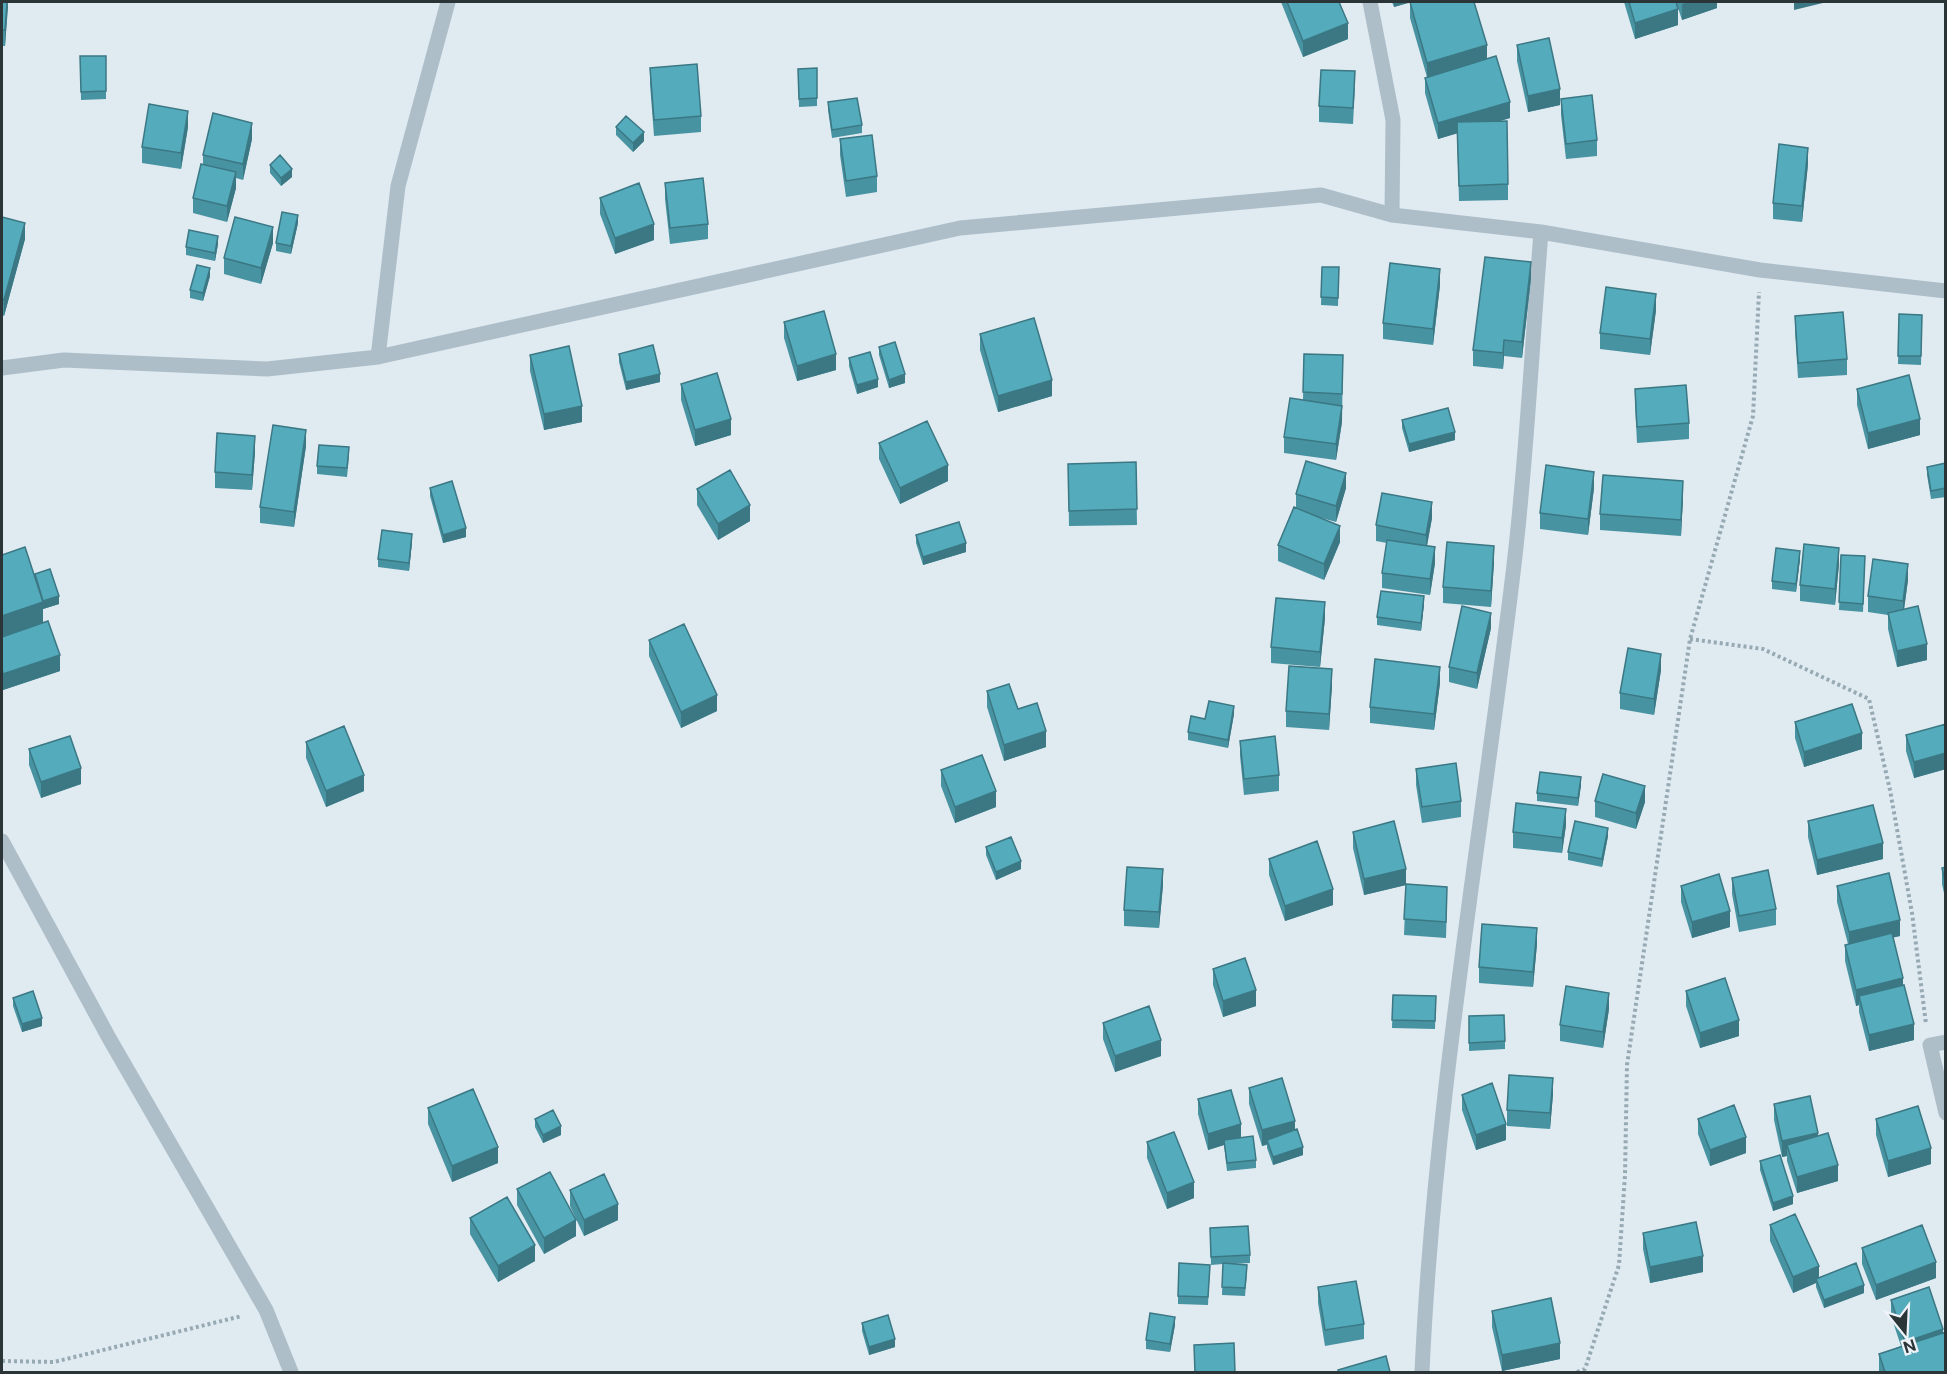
<svg xmlns="http://www.w3.org/2000/svg" width="1947" height="1374" viewBox="0 0 1947 1374" font-family="'Public Sans',sans-serif">
  <rect width="100%" height="100%" fill="#e0eaf1"/>
  <g fill="none" stroke-linecap="round" stroke-linejoin="round">
    <path stroke="#97aab4" stroke-width="4" stroke-dasharray="3 3" stroke-linecap="butt" d="M1690 639 1763 649 1869 699 1890 790 1912 913 1926 1024
      M2 1361 54 1362 242 1316
      M1577 1372 1585 1369 1619 1265 1625 1175 1627 1065 1690 639 1753 416 1759 292"/>
    <path stroke="#adbec9" stroke-width="15" d="M1370 2 1393 120 1392 215
      M378 357 398 186 448 2
      M2 368 64 360 267 369 378 357 960 228 1321 195 1392 215 1541 232 1760 270 1946 291
      M2 841 109 1038 266 1310 291 1372
      M1946 1042 1930 1045 1946 1113
      M1422 1372C1434 1102 1482 834 1514 565 1527 455 1532 343 1541 232"/>
  </g>
  <path fill="#4893a2" d="M2 2H8L5 46H2Z
    M1281 2H1339L1348 39 1303 57Z
    M1392 2H1474L1487 59 1510 118 1500 121 1508 184V200L1459 201 1457 133 1438 139 1425 93V78L1427 77 1410 18V2L1394 7Z
    M1624 2H1676L1678 25 1635 39Z
    M1676 2H1717V8L1682 20Z
    M1517 45 1560 105 1528 112 1517 61Z
    M80 56H106V99L81 100Z
    M650 68 701 116V132L654 136 650 84Z
    M817 68V106L799 107 798 69Z
    M1355 87 1353 124 1319 122V106Z
    M1561 99 1597 140V156L1566 159 1561 115Z
    M828 102 862 125V133L832 138 828 110Z
    M188 127 181 169 142 163V147Z
    M616 127 644 141 633 152 616 135Z
    M252 139 243 180 236 178V188L227 222 193 213V198L203 164V155Z
    M840 139 877 176V192L846 197 840 155Z
    M1808 164 1802 222 1773 219V203Z
    M270 165 292 177 281 186 270 173Z
    M665 183 708 224V239L670 244 665 199Z
    M600 198 654 240 615 254 600 214Z
    M2 217 25 239 4 316 2 315Z
    M298 223 291 254 276 251V243Z
    M273 243 261 284 224 274V258Z
    M218 244 215 261 186 255V247Z
    M1322 267H1339L1338 306 1321 305Z
    M210 276 203 301 190 298V290Z
    M1531 278 1522 358 1504 356 1503 369 1473 366V350Z
    M1440 285 1433 345 1383 339V323Z
    M1656 310 1650 355 1600 349V333Z
    M1899 314 1922 315 1921 365 1898 364Z
    M1795 316 1847 359V375L1798 378 1795 331Z
    M784 322 836 370 797 381 784 338Z
    M980 334 1052 396 998 412 980 350Z
    M879 347 905 383 889 388 879 355Z
    M619 354 660 382 626 390 619 362Z
    M1304 354 1343 355 1342 422 1336 460 1284 453V437L1303 400Z
    M530 355 582 422 544 430 530 371Z
    M849 358 878 387 857 394 849 366Z
    M681 384 731 435 695 446 681 400Z
    M1635 389 1689 423V439L1637 443 1635 404Z
    M1857 389 1920 435 1868 449 1857 405Z
    M1402 420 1455 440 1409 452 1402 428Z
    M879 443 948 481 900 504 879 459Z
    M306 446 294 527 260 523V507Z
    M255 452 252 490 215 488V472Z
    M349 456 347 477 317 474V466Z
    M1136 462 1137 525 1069 526 1068 464Z
    M1946 463V497L1931 499 1927 475V467Z
    M430 488 466 537 443 543 430 496Z
    M1346 488 1336 522 1318 517 1340 542 1324 580 1278 561V545L1296 507V494Z
    M1594 488 1588 535 1540 529V513Z
    M697 489 750 521 718 540 697 505Z
    M1683 497 1681 536 1600 530V514Z
    M1432 518 1427 546 1435 563 1430 595 1382 588V573L1387 543 1376 541V525Z
    M916 535 966 552 923 565 916 543Z
    M412 542 409 571 378 567V559Z
    M2 555 35 576 59 604 43 609V623L60 671 3 690 2 684Z
    M1841 555 1865 556 1863 612 1839 610Z
    M1800 559 1796 592 1772 589V581Z
    M1494 562 1491 607 1443 603V587Z
    M1839 564 1835 605 1800 601V585Z
    M1908 580 1904 609 1927 660 1897 667 1888 629V615L1868 612V596Z
    M1424 604 1421 631 1377 625V617Z
    M1325 618 1320 667 1271 663V647Z
    M1491 628 1477 689 1449 682V667Z
    M649 640 717 711 681 728 649 656Z
    M1661 670 1654 715 1620 709V693Z
    M1440 683 1434 730 1370 723V707Z
    M1332 685 1329 730 1286 727V711Z
    M987 691 1018 709 1046 747 1004 761 987 707Z
    M1234 714 1228 748 1188 740V732Z
    M1795 722 1862 749 1804 767 1795 738Z
    M1946 724V769L1914 778 1906 751V735Z
    M1240 741 1279 775V791L1244 795 1240 756Z
    M306 742 364 791 326 807 306 758Z
    M29 749 81 784 41 798 29 765Z
    M1416 769 1461 801V817L1422 823 1416 785Z
    M941 770 996 807 955 823 941 786Z
    M1581 785 1578 806 1537 801V793Z
    M1595 801 1645 802 1636 829 1595 817Z
    M1808 821 1883 859 1817 875 1808 837Z
    M1566 825 1562 853 1513 848V832Z
    M1353 832 1406 884 1447 903 1446 938 1404 935 1406 885 1364 895 1353 848Z
    M1608 836 1602 867 1568 860V852Z
    M986 847 1021 869 996 880 986 855Z
    M1269 859 1333 905 1285 921 1269 875Z
    M1946 867V902L1942 884V868Z
    M1732 878 1776 909V925L1739 932 1732 894Z
    M1163 885 1159 928 1124 926V910Z
    M1681 886 1730 927 1692 938 1681 902Z
    M1837 886 1900 936 1893 937 1914 1040 1869 1051 1859 1012V1005L1856 1006 1845 961V945L1848 944 1837 902Z
    M1537 944 1533 987 1479 983V967Z
    M1213 969 1256 1006 1223 1017 1213 985Z
    M1686 991 1739 1036 1700 1048 1686 1006Z
    M1393 995 1436 996 1435 1029 1392 1028Z
    M13 998 42 1026 22 1032 13 1006Z
    M1609 1009 1603 1048 1560 1041V1025Z
    M1469 1016 1505 1041V1049L1469 1051Z
    M1103 1023 1161 1056 1115 1072 1103 1039Z
    M1249 1088 1295 1130 1303 1155 1273 1165 1267 1148V1145L1262 1146 1249 1104Z
    M1553 1094 1550 1129 1507 1126V1110Z
    M1462 1095 1506 1140 1476 1150 1462 1110Z
    M1198 1099 1241 1138 1256 1160V1168L1227 1171 1224 1145 1208 1150 1198 1114Z
    M1774 1104 1818 1136 1838 1181 1797 1193 1787 1161V1156L1782 1157 1774 1120Z
    M428 1108 498 1163 452 1182 428 1124Z
    M535 1119 561 1135 543 1143 535 1127Z
    M1698 1119 1746 1153 1710 1166 1698 1134Z
    M1876 1119 1931 1164 1888 1177 1876 1135Z
    M1147 1142 1194 1198 1167 1209 1147 1158Z
    M1760 1161 1793 1204 1773 1211 1760 1170Z
    M517 1189 576 1236 544 1254 517 1205Z
    M570 1190 618 1220 584 1236 570 1206Z
    M470 1218 535 1261 498 1282 470 1234Z
    M1770 1225 1819 1277 1864 1293 1824 1308 1816 1287V1283L1793 1293 1770 1241Z
    M1210 1228 1250 1255V1263L1233 1264 1247 1273 1245 1296 1222 1295 1223 1264 1211 1265Z
    M1643 1233 1703 1272 1650 1283 1643 1249Z
    M1862 1248 1936 1278 1876 1300 1862 1264Z
    M1210 1265 1208 1305 1178 1304V1296Z
    M1318 1287 1364 1324V1339L1325 1346 1318 1303Z
    M1891 1300 1943 1333 1946 1372H1879V1354L1901 1346 1891 1316Z
    M1492 1311 1560 1359 1502 1371 1492 1327Z
    M862 1323 895 1347 869 1355 862 1331Z
    M1175 1325 1170 1352 1146 1349V1340Z"/>
  <path fill="#3b7884" d="M7 2 8 7 5 46V30Z
    M1394 2H1412L1394 7Z
    M1689 2H1717V8L1682 20V4Z
    M1794 2H1827L1794 10Z
    M1678 9V25L1635 39V23Z
    M1348 23V39L1303 57V41Z
    M1487 45V61L1427 79V63Z
    M1560 89V105L1528 112V96Z
    M1510 102V118L1438 139V123Z
    M188 111V127L181 169V153Z
    M252 123V139L243 180V164Z
    M644 132V141L633 152V143Z
    M1808 148V164L1802 222V206Z
    M292 169V177L281 186V178Z
    M236 172V188L227 222V206Z
    M298 215V223L291 254V246Z
    M25 223V239L4 316V300Z
    M654 224V240L615 254V238Z
    M273 227V243L261 284V268Z
    M218 236V244L215 261V253Z
    M1531 262V278L1522 358V342Z
    M210 268V276L203 301V293Z
    M1440 269V285L1433 345V329Z
    M1656 294V310L1650 355V339Z
    M1504 340V356L1503 369V353Z
    M836 354V370L797 381V366Z
    M660 374V382L626 390V382Z
    M905 374V383L889 388V380Z
    M878 379V387L857 394V385Z
    M1052 380V396L998 412V396Z
    M582 406V422L544 430V414Z
    M1342 406V422L1336 460V444Z
    M731 419V435L695 446V430Z
    M1920 419V435L1868 449V433Z
    M306 430V446L294 527V512Z
    M1455 432V440L1409 452V444Z
    M255 436V452L252 490V475Z
    M948 465V481L900 504V488Z
    M1594 472V488L1588 535V519Z
    M1346 473V488L1336 522V506Z
    M1683 481V497L1681 536V520Z
    M1432 502V518L1426 550V535Z
    M750 505V521L718 540V524Z
    M1340 526V542L1324 580V564Z
    M466 528V537L443 543V535Z
    M412 534V542L409 571V563Z
    M966 543V552L923 565V557Z
    M1494 546V562L1491 607V591Z
    M1435 547V563L1430 595V579Z
    M1839 548V564L1835 605V589Z
    M1800 551V559L1796 592V584Z
    M1908 564V580L1903 617V601Z
    M59 596V604L43 609V625L2 640V616Z
    M1424 596V604L1421 631V623Z
    M1325 602V618L1320 667V652Z
    M1491 613V628L1477 689V673Z
    M1927 644V660L1897 667V651Z
    M1661 654V670L1654 715V699Z
    M60 655V671L3 690V674Z
    M1440 667V683L1434 730V714Z
    M1332 669V685L1329 730V714Z
    M717 695V711L681 728V712Z
    M1234 706V714L1228 748V740Z
    M1046 731V747L1004 761V745Z
    M1862 733V749L1804 767V752Z
    M1946 753V769L1914 778V762Z
    M81 768V784L41 798V782Z
    M364 775V791L326 807V791Z
    M1581 777V785L1578 806V798Z
    M1645 786V802L1636 829V813Z
    M996 791V807L955 823V807Z
    M1566 809V825L1562 853V838Z
    M1608 828V836L1602 867V859Z
    M1883 843V859L1817 875V860Z
    M1021 861V869L996 880V872Z
    M1163 869V885L1159 928V912Z
    M1406 869V885L1364 895V879Z
    M1333 889V905L1285 921V906Z
    M1730 911V927L1692 938V922Z
    M1900 920V936L1849 948V932Z
    M1537 928V944L1533 987V972Z
    M1903 978V994L1859 996V1005L1856 1006V990Z
    M1256 990V1006L1223 1017V1001Z
    M1609 993V1009L1603 1048V1032Z
    M42 1018V1026L22 1032V1024Z
    M1739 1020V1036L1700 1048V1033Z
    M1914 1024V1040L1869 1051V1035Z
    M1161 1040V1056L1115 1072V1056Z
    M1553 1078V1094L1550 1129V1113Z
    M1295 1121V1136L1267 1140V1144L1262 1146V1130Z
    M1241 1124V1140H1224V1145L1208 1150V1134Z
    M1506 1124V1140L1476 1150V1135Z
    M561 1126V1135L543 1143V1135Z
    M1818 1133V1149L1787 1145V1156L1782 1157V1141Z
    M1746 1137V1153L1710 1166V1150Z
    M498 1147V1163L452 1182V1166Z
    M1303 1147V1155L1273 1165V1157Z
    M1931 1148V1164L1888 1177V1161Z
    M1838 1165V1181L1797 1193V1177Z
    M1194 1182V1198L1167 1209V1193Z
    M1793 1196V1204L1773 1211V1203Z
    M618 1204V1220L584 1236V1220Z
    M576 1220V1236L544 1254V1238Z
    M535 1245V1261L498 1282V1266Z
    M1703 1256V1272L1650 1283V1267Z
    M1936 1262V1278L1876 1300V1285Z
    M1819 1266V1282L1816 1279V1283L1793 1293V1277Z
    M1864 1285V1293L1824 1308V1300Z
    M1175 1317V1325L1170 1352V1344Z
    M1943 1329V1345L1905 1358V1342Z
    M895 1339V1347L869 1355V1347Z
    M1560 1343V1359L1502 1371V1355Z"/>
  <path fill="#54abbc" stroke="#3b7884" stroke-width="1.5" d="M2 2H7L5 30H2Z
    M1287 2H1339L1348 23 1303 41Z
    M1410 2H1474L1487 45 1427 63Z
    M1629 2H1676L1678 9 1635 23Z
    M1549 38 1560 89 1528 96 1517 45Z
    M80 56H106V91L81 92Z
    M1496 56 1510 102 1438 123 1425 78Z
    M697 64 701 116 654 120 650 68Z
    M817 68V98L799 99 798 69Z
    M1321 70 1355 71 1353 108 1319 106Z
    M1592 95 1597 140 1566 144 1561 99Z
    M857 98 862 125 832 130 828 102Z
    M149 104 188 111 181 153 142 147Z
    M213 113 252 123 243 164 203 155Z
    M626 116 644 132 633 143 616 127Z
    M1507 121 1508 184 1459 186 1457 122Z
    M872 135 877 176 846 181 840 139Z
    M1779 144 1808 148 1802 206 1773 203Z
    M280 155 292 169 281 178 270 165Z
    M201 164 236 172 227 206 193 198Z
    M703 178 708 224 670 228 665 183Z
    M639 183 654 224 615 238 600 198Z
    M282 212 298 215 291 246 276 243Z
    M2 217 25 223 4 300 2 299Z
    M235 217 273 227 261 268 224 258Z
    M189 230 218 236 215 253 186 247Z
    M1485 257 1531 262 1522 342 1504 340 1503 353 1473 350Z
    M1390 263 1440 269 1433 329 1383 323Z
    M197 265 210 268 203 293 190 290Z
    M1322 267H1339L1338 298 1321 297Z
    M1606 287 1656 294 1650 339 1600 333Z
    M824 311 836 354 797 366 784 322Z
    M1843 312 1847 359 1798 363 1795 316Z
    M1899 314 1922 315 1921 356H1898Z
    M1034 318 1052 380 998 396 980 334Z
    M895 342 905 374 889 380 879 347Z
    M653 345 660 374 626 382 619 354Z
    M569 346 582 406 544 414 530 355Z
    M870 352 878 379 857 385 849 358Z
    M1304 354 1343 355 1342 394 1303 392Z
    M717 373 731 419 695 430 681 384Z
    M1909 375 1920 419 1868 433 1857 389Z
    M1686 385 1689 423 1637 427 1635 389Z
    M1290 398 1342 406 1336 444 1284 437Z
    M1448 408 1455 432 1409 444 1402 420Z
    M927 421 948 465 900 488 879 443Z
    M273 425 306 430 294 512 260 507Z
    M217 433 255 436 252 475 215 472Z
    M319 445 349 447 347 468 317 466Z
    M1306 461 1346 473 1336 506 1296 494Z
    M1136 462 1137 509 1069 511 1068 464Z
    M1946 463V488L1931 491 1927 467Z
    M1546 465 1594 472 1588 519 1540 513Z
    M730 470 750 505 718 524 697 489Z
    M1603 475 1683 481 1681 520 1600 514Z
    M452 481 466 528 443 535 430 488Z
    M1382 493 1432 502 1426 535 1376 525Z
    M1294 507 1340 526 1324 564 1278 545Z
    M959 522 966 543 923 557 916 535Z
    M382 530 412 534 409 563 378 559Z
    M1387 540 1435 547 1430 579 1382 573Z
    M1447 542 1494 546 1491 591 1443 587Z
    M1804 544 1839 548 1835 589 1800 585Z
    M25 547 43 602 2 616V555Z
    M1776 548 1800 551 1796 584 1772 581Z
    M1841 555 1865 556 1863 604 1839 602Z
    M1873 559 1908 564 1903 601 1868 596Z
    M50 569 59 596 43 601 35 574Z
    M1381 591 1424 596 1421 623 1377 617Z
    M1276 598 1325 602 1320 652 1271 647Z
    M1462 606 1491 613 1477 673 1449 667Z
    M1918 606 1927 644 1897 651 1888 613Z
    M48 621 60 655 3 674 2 668V637Z
    M684 624 717 695 681 712 649 640Z
    M1628 648 1661 654 1654 699 1620 693Z
    M1375 659 1440 667 1434 714 1370 707Z
    M1289 666 1332 669 1329 714 1286 711Z
    M1009 684 1018 709 1037 703 1046 731 1004 745 987 691Z
    M1209 701 1234 706 1228 740 1188 732 1191 716 1205 719Z
    M1852 704 1862 733 1804 752 1795 722Z
    M1946 724V753L1914 762 1906 735Z
    M344 726 364 775 326 791 306 742Z
    M70 736 81 768 41 782 29 749Z
    M1275 736 1279 775 1244 779 1240 741Z
    M982 755 996 791 955 807 941 770Z
    M1456 763 1461 801 1422 807 1416 769Z
    M1540 772 1581 777 1578 798 1537 793Z
    M1603 774 1645 786 1636 813 1595 801Z
    M1516 803 1566 809 1562 838 1513 832Z
    M1873 805 1883 843 1817 860 1808 821Z
    M1394 821 1406 869 1364 879 1353 832Z
    M1575 821 1608 828 1602 859 1568 852Z
    M1011 837 1021 861 996 872 986 847Z
    M1317 841 1333 889 1285 906 1269 859Z
    M1127 867 1163 869 1159 912 1124 910Z
    M1946 867V886L1942 868Z
    M1768 870 1776 909 1739 916 1732 878Z
    M1889 873 1900 920 1849 932 1837 886Z
    M1719 874 1730 911 1692 922 1681 886Z
    M1406 884 1447 887 1446 922 1404 919Z
    M1482 924 1537 928 1533 972 1479 967Z
    M1892 933 1903 978 1856 990 1845 945Z
    M1245 958 1256 990 1223 1001 1213 969Z
    M1725 978 1739 1020 1700 1033 1686 991Z
    M1904 985 1914 1024 1869 1035 1859 996Z
    M1566 986 1609 993 1603 1032 1560 1025Z
    M33 991 42 1018 22 1024 13 998Z
    M1393 995 1436 996 1435 1021 1392 1020Z
    M1149 1006 1161 1040 1115 1056 1103 1023Z
    M1504 1015 1505 1041 1469 1043V1016Z
    M1509 1075 1553 1078 1550 1113 1507 1110Z
    M1282 1078 1295 1121 1262 1130 1249 1088Z
    M1492 1083 1506 1124 1476 1135 1462 1095Z
    M473 1089 498 1147 452 1166 428 1108Z
    M1231 1090 1241 1124 1208 1134 1198 1099Z
    M1810 1096 1818 1133 1782 1141 1774 1104Z
    M1734 1105 1746 1137 1710 1150 1698 1119Z
    M1918 1106 1931 1148 1888 1161 1876 1119Z
    M553 1110 561 1126 543 1135 535 1119Z
    M1297 1129 1303 1147 1273 1157 1267 1140Z
    M1174 1132 1194 1182 1167 1193 1147 1142Z
    M1828 1133 1838 1165 1797 1177 1787 1145Z
    M1253 1136 1256 1160 1227 1163 1224 1140Z
    M1780 1155 1793 1196 1773 1203 1760 1161Z
    M550 1172 576 1220 544 1238 517 1189Z
    M604 1174 618 1204 584 1220 570 1190Z
    M507 1197 535 1245 498 1266 470 1218Z
    M1795 1214 1819 1266 1793 1277 1770 1225Z
    M1696 1222 1703 1256 1650 1267 1643 1233Z
    M1922 1225 1936 1262 1876 1285 1862 1248Z
    M1248 1226 1250 1255 1211 1257 1210 1228Z
    M1179 1263 1210 1265 1208 1297 1178 1296Z
    M1223 1263 1247 1265 1245 1288 1222 1287Z
    M1856 1263 1864 1285 1824 1300 1816 1279Z
    M1356 1281 1364 1324 1325 1330 1318 1287Z
    M1929 1287 1943 1329 1905 1342 1891 1300Z
    M1551 1298 1560 1343 1502 1355 1492 1311Z
    M1150 1313 1175 1317 1170 1344 1146 1340Z
    M888 1315 895 1339 869 1347 862 1323Z
    M1946 1332V1372H1885L1879 1354Z
    M1234 1343 1235 1372H1195L1194 1345Z
    M1386 1356 1390 1372H1339L1338 1370Z"/>
  <rect width="1947" height="1374" fill="none" stroke="#2b3538" stroke-width="6"/>
  <g transform="translate(1905 1332) rotate(162)" stroke="#edf3f9" stroke-width="4.5" paint-order="stroke">
  <path d="M0-4.5L10 22L0 15L-10 22Z" fill="#2b3538"/>
  <text y="-9" font-size="16" font-weight="bold" text-anchor="middle" fill="#2b3538">N</text>
  </g>
</svg>
